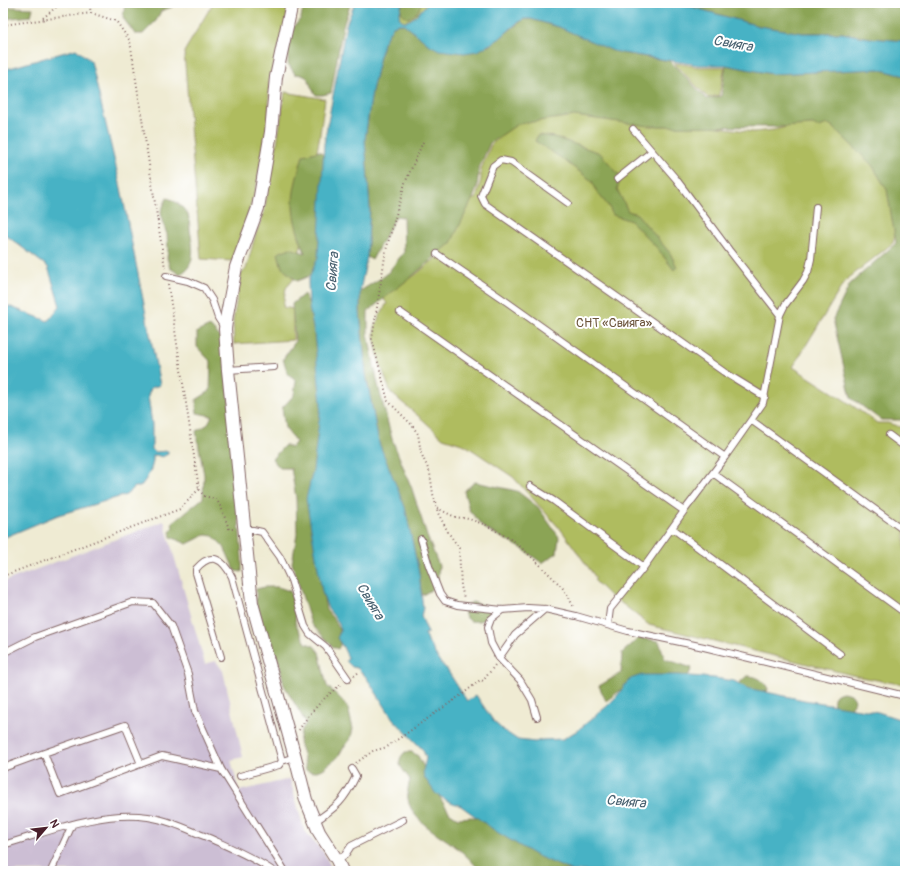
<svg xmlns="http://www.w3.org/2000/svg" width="908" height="874" viewBox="0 0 908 874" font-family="Pangolin,sans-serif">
  <rect width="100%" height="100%" fill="#fff"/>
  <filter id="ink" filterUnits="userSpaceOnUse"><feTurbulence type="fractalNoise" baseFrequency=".025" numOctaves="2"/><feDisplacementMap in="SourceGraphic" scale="8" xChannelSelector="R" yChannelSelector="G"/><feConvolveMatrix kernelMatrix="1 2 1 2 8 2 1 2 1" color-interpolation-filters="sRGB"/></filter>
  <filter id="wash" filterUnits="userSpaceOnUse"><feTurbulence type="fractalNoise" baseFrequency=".012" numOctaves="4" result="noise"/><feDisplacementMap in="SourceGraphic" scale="16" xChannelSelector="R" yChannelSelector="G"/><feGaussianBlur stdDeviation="0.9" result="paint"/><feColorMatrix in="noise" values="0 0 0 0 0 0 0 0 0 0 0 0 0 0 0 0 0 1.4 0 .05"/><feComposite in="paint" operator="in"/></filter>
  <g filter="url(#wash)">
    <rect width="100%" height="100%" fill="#efebd3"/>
    <path fill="#ccbed4" d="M164 521 205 664 216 661 223 671 243 757 231 760 239 791 290 779 304 830 324 853 333 871H3V582Z"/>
    <path fill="#afbc5e" stroke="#7c6e44" d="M213 3H289L285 27 269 81V116L256 189 233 261 201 259 184 52Z
      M402 3H428C421 9 407 30 399 17Z
      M674 63 699 67H725L719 95 708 98Z
      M285 92 325 99 320 134 301 246 293 280 286 288 283 307 293 309V340L234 344 233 321 241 274 246 269 256 233 263 216 276 150Z
      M634 111 719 127 753 132 773 130 809 122 827 120 884 172 897 226 893 243 845 281 793 367 846 401 877 423H888L900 427 905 426V685L860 677 649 625 615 598 613 599 594 580 596 578 562 531 513 477 465 445 443 438 423 420 391 393 379 361 374 337 375 327 379 317 387 303 384 300 390 288 414 276 437 257 469 203 473 199H476L481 179V169L491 145 516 122 574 113Z"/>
    <path fill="#8ba455" stroke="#6a6240" d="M125 3H174L172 7 161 11 156 21 143 34H135L123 18Z
      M304 3H351L343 26 331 93 323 95H316C306 83 314 76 295 74L288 64V49L293 28 301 18Z
      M403 3H421C420 10 415 15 409 18H407L401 12V8Z
      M678 3H905V41L870 38 842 33H803L759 26Z
      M11 7 33 8 31 16 3 19V8Z
      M524 19H531L559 27 622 53 670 61 707 99 721 96 726 65 772 74 878 69 905 76V420H881L851 398 833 319 850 284 896 243 887 190 872 165 832 126 828 124 819 127 812 125 781 127 649 126 574 116 518 124 490 143 479 168 477 187 474 196 451 243 410 278 368 311V334L378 385 392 439 412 489 427 536 439 566 437 586 423 595 421 592 419 573 412 540 379 443 366 375 360 312V291L386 275 404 252 403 217 396 216 372 260 367 257 370 208 365 140 372 91 383 43 393 26 398 24H404L428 44 489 46Z
      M538 135 554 137 600 153 621 177 617 189 628 211 637 214 670 253 677 267 674 270 657 248 631 221 613 215 609 207 597 192 592 181 561 158 535 141Z
      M320 151 335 164 319 272 297 281 282 268 278 253 290 248 305 253C299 237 293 220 293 204 293 187 299 171 303 155Z
      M167 198C173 199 185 208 188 215 190 220 190 226 190 230 193 245 197 268 179 274L170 268 167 258 168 250 167 234 162 221 161 211Z
      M304 294 319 323 324 391 317 559 326 610 336 622 339 630 340 645 338 649 333 647 311 624 292 563 297 534 296 498 291 468H280L272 459 285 445 291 448 296 442 285 428 282 408 294 395 296 380 288 374 283 359 295 342 292 304Z
      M210 326 224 341 242 558V572L235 571 224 547 213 536 205 535 187 544 171 537 170 532 173 528 172 523 203 498 204 475 196 431 207 425 212 416 197 413 196 400 210 391 211 362 197 347V332Z
      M475 482 517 491 538 507 559 537 557 553 542 563 521 548 484 528 469 510 464 491Z
      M265 587H278L290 591 296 611 295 623 306 643 314 646 319 652 327 686 339 697 348 708 353 729 350 740 343 748 338 757 323 769 313 772 306 770 303 754 299 743 301 731 306 723 284 685 279 662 263 629 256 604V589Z
      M472 602 488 606 492 612C486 621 479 622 470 621L465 616 464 608Z
      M639 638 659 641 665 659 692 668 688 676 659 684 626 686 606 701 599 686 621 673 622 653Z
      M747 676C757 676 764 680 768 689L767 692 760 695 740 685 741 681Z
      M843 692 851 694 854 698 855 701 847 711 834 708C833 699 833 694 843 692Z
      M405 752H412L418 756 442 801 450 813 458 818 472 817 486 819 572 871H480C473 862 465 854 456 847 433 829 398 816 410 780 404 769 393 764 405 752Z"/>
    <path fill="#47b2c5" stroke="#486878" d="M355 3H402L399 17C407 30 421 9 428 3H678L759 26 803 33H842L870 38 905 41V76L878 69 772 74 726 65H698L622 53 613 51 559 27 531 19H524L516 24 499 39 478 51 464 53 439 50 428 44 404 24H398L393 26 383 43 372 91 365 139 370 208 367 257 360 291V312L366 375 379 443 405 507 419 573 423 608 421 616 428 633 424 634 441 664 446 668 467 701 476 695 494 722 503 730 518 740 535 742 541 740 563 739 578 730 606 707 617 696 625 685 630 679 642 675H678L714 678 734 681 747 688 804 700 878 712 905 721V871H572L535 855 497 832 461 806 448 801 436 794 424 777 423 771 426 758 423 750 393 719 366 677 357 668 352 667 346 661 348 658 343 647 337 638 340 632 339 623 328 609 322 592 306 499 313 470 321 404 314 333 309 307 308 281 318 257 324 144 346 25Z
      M76 49 91 61 121 188 160 385 151 388 148 396 152 424V449L155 452 168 451V454L162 457 156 455 153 456C154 467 147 479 140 487H135L126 495 58 515 3 538V304L48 321 60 306 48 267 3 233V70Z"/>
  </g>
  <g filter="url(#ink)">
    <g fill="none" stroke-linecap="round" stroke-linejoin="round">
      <g stroke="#846666" stroke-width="8">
        <path id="service" d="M633 129 676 179 729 250 780 315
          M617 179 652 151
          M568 203 511 162 501 160 493 166 481 196 485 204 724 372 765 397
          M437 254 507 302 725 457
          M166 276 188 281 204 288 212 300 218 318 224 327
          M400 312 684 511
          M228 370 274 367
          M751 420 905 531
          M889 435 905 447
          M713 473 905 613
          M530 486 554 501 644 567
          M672 528 840 654
          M244 530H253L262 532 280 557 291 580 305 626 310 634 326 647 348 679
          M421 539 429 566 440 594 445 601 457 605 502 610 528 608 545 609 576 616 628 631 704 647 905 696
          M502 610 491 619 488 627 491 643 499 658 520 680 532 700 537 717
          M608 625 610 609 644 567 684 511 725 457 763 403 780 315 785 305 803 281 808 272 811 259 816 207
          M3 653 35 637 133 602 153 603 171 626 188 674 195 711 221 769 285 871
          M221 657 196 573V569C212 551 223 559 232 577L282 761 295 757
          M499 658 515 635 545 609
          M44 753 125 725 141 764
          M3 768 44 753 60 794 162 756 221 769
          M240 776 279 765 282 761
          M314 822C337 807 344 801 356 776L352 769
          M3 845C48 832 101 810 148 817 169 820 189 830 209 838 231 848 253 857 273 871
          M337 860 345 855 351 846 403 820
          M51 871 72 825"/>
      </g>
      <g stroke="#846666" stroke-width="14">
        <path id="minor" d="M292 3 276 77 271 132 258 208 236 267 227 314 225 329 228 370 252 603 295 757 306 800 319 832 337 860 342 871"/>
      </g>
      <path stroke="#846666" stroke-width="2" stroke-dasharray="1 3" stroke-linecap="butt" d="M91 13 116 21 130 41 165 268
        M43 18 61 3
        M3 25 91 13 89 3
        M423 142 405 183 386 250 372 339 388 401 411 424 418 434 421 453 430 473 433 494 438 513 448 532 459 548 461 586 464 598
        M168 284 199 489 204 496 216 499 221 507 229 529H234
        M437 508 455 517 469 519 486 525 514 541 536 561 562 587 569 597 573 607
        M3 576 180 509 199 489
        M354 676 359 672
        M299 730C309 713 326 695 342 684
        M356 763 373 751 387 747 464 693 479 681 481 680 483 681 495 665"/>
      <use href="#service" stroke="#fff" stroke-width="6"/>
      <use href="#minor" stroke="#fff" stroke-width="12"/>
    </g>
  </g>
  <g text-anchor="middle" stroke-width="4" stroke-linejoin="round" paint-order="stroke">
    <g font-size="13" fill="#6d563d" stroke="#fff">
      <text x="614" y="327">СНТ «Свияга»</text>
    </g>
    <g font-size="14" font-style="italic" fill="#496170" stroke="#fff">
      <text transform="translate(733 43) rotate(10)" y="5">Свияга</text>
      <text transform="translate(332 272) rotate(-86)" y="5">Свияга</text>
      <text transform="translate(371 601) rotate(59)" y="5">Свияга</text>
      <text transform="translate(626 801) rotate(5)" y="5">Свияга</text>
    </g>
  </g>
  <rect width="908" height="874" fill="none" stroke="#fff" stroke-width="16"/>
  <g transform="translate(46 828) rotate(62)" stroke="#ffffff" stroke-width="3" paint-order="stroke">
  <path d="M0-3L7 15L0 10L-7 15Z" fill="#4a1f2b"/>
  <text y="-6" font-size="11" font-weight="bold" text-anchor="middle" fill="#4a1f2b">N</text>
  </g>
</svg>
